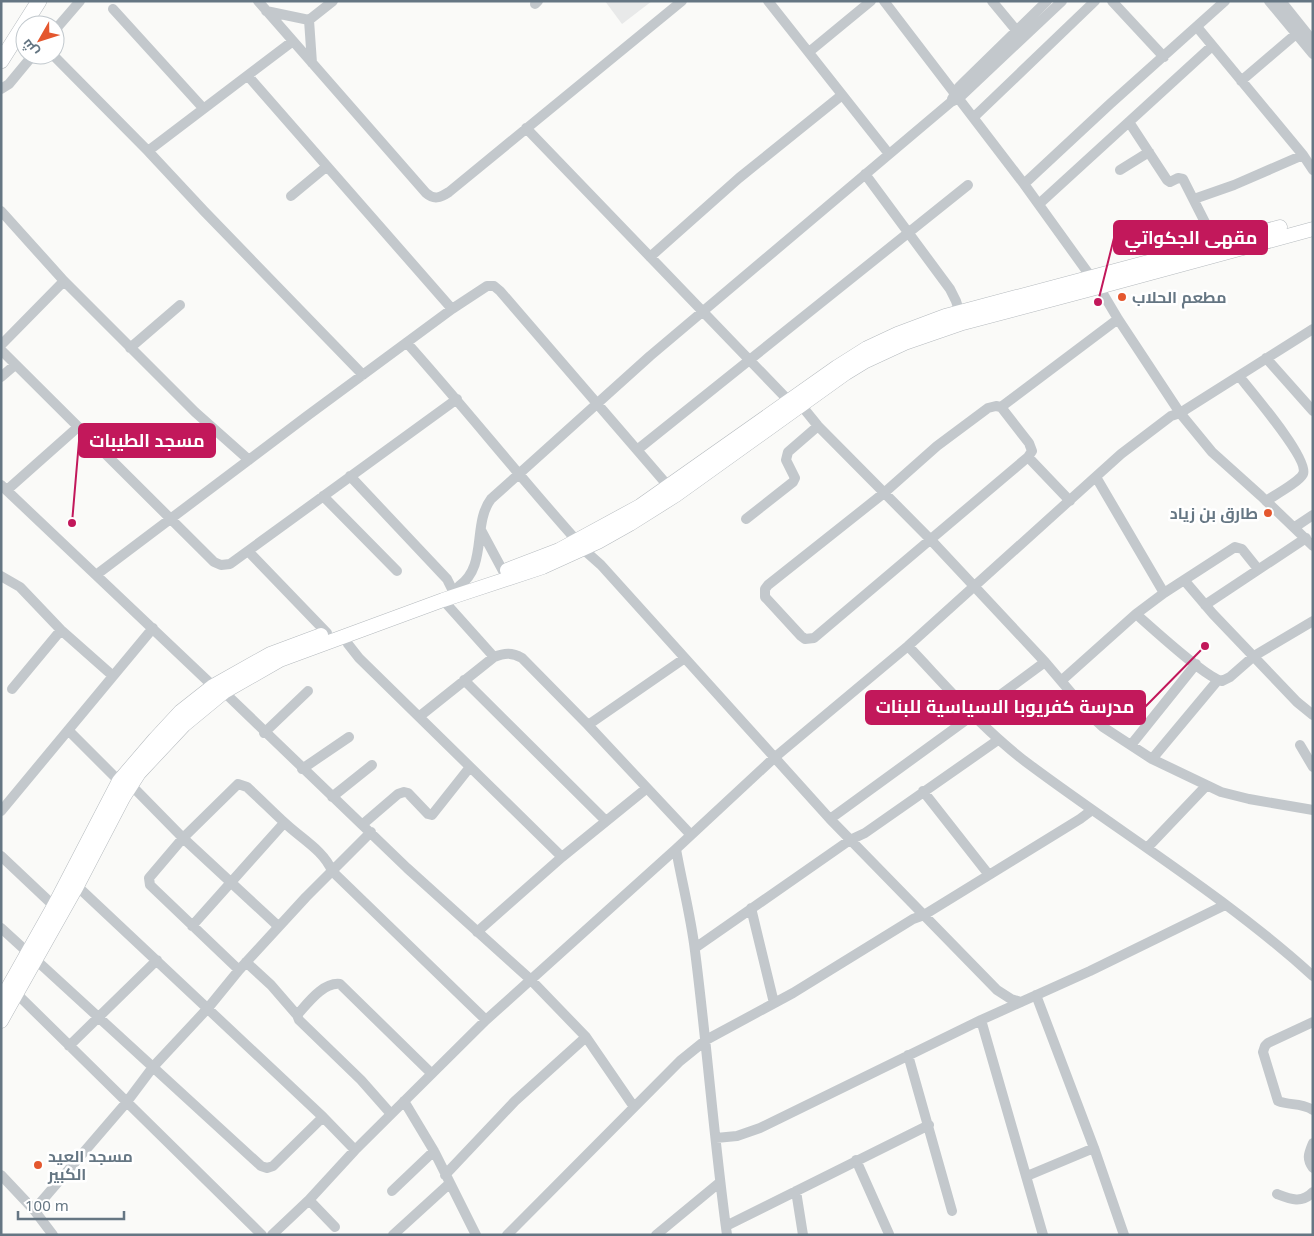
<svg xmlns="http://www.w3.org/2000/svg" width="1314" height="1236" viewBox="0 0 1314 1236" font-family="'Noto Sans',Cairo,sans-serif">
  <rect width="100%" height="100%" fill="#fafaf8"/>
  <path fill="#e8e9e9" d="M605 1H652L622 24Z"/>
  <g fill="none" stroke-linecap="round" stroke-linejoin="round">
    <g stroke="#b5babe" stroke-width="15">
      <path id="major" d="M507 570 559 550 640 506 837 367 867 348 897 334 945 316 1280 227
        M1 1000 54 906 119 781 155 739 180 712 213 686 270 654 321 635
        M1 1021 77 886 123 798 139 773 184 725 224 692 280 660 443 600 543 567 598 542 630 524 676 495 846 373 864 362 905 343 963 323 1099 287 1313 229"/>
    </g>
    <g stroke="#b4b9bd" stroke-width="16">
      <path id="highway" d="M1 61 39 1"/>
    </g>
    <path stroke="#c3c8cc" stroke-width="10" d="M258 1 426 193C434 200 440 198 449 192L682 1
      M768 1 889 154
      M884 1 1024 184 1091 277
      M992 1 1016 30
      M1112 1 1164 57
      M1269 1 1313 54
      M1281 1 1313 41
      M535 4 538 1
      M113 9 203 108
      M266 11 309 20
      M1197 27 1303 155 1313 170
      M55 30 80 1
      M809 52 871 1
      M53 55 148 151 204 211 363 375
      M312 63 309 20 333 1
      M248 76 452 309
      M1241 81 1296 34
      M1 89 9 84 33 55
      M952 99 959 87 965 81 1047 1
      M974 117 1095 1
      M1129 122 1167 180 1170 182 1178 178 1183 179 1216 244
      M526 128 788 400
      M148 151 293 41
      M1120 170 1149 152
      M865 174 950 289 956 301 961 317
      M1024 184 1110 104 1225 1
      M291 196 326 167
      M1194 199 1234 185 1303 155
      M1039 204 1212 46
      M1 211 64 281 195 412 249 460
      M650 257 739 178 842 95
      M1099 287 1118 319 1180 413 1212 452 1261 496 1313 546
      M407 343C465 408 519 476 577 541
      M1 345 64 281
      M130 348 180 305
      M1 350 214 562 221 565 230 564 457 399
      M1266 358 1313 411
      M1239 376C1250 390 1310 460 1303 474 1299 482 1275 495 1266 501
      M1 377 15 365
      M801 405 818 426 930 539 1045 662 1090 715 1103 727 1152 759 1221 792 1249 799 1313 810
      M1001 407 1029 443 1032 451 1028 457 814 638 805 639 801 636 765 597V589L768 585 884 493 937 446 988 408 996 406 1001 407 1118 319
      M637 450 968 185
      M1028 457 1070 501
      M350 476 447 579 452 589
      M1096 477 1164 593
      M1 485 213 686
      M7 490 78 427
      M323 496 397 571
      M746 519 793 482 795 478 786 460 788 452 818 426
      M1295 527 1313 515
      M481 530 503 571
      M583 549 601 565 830 819 997 990 1011 999 1021 1002
      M248 551 327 633
      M96 575 307 416 452 309 487 286H494L500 291 669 487
      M1 576 20 587 61 630 113 676
      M1184 580 1213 614 1297 702 1313 715
      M459 586C488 566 472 524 491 499L650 356 951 102 959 98 1062 1
      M443 600 494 657
      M1205 605 1306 538
      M1136 614C1151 627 1206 678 1222 681L1230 677 1254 656 1313 621
      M345 636 348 644 359 658 562 857
      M908 646C947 687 984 731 1030 765 1124 835 1226 897 1313 976
      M464 680 606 821
      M1061 681 1136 614 1164 593 1235 547 1242 549 1258 569
      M12 689 61 630
      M224 692 407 868 530 979 586 1037 634 1107
      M420 716 494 657C504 653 512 652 522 658L588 725 691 835
      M588 725 685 658
      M69 731 119 781
      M264 733 308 691
      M1131 745 1196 664
      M1300 745 1313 767
      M1152 759 1218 680
      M302 769 349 737
      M131 785 183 838 278 926
      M923 791 989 875
      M332 797 372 765
      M1 811 153 628
      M830 819 973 715 1045 662
      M363 824 398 794 404 792 408 793 428 814 432 815 470 767
      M1147 848 1206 786
      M676 849C682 883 691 917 695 951 707 1045 714 1140 727 1235
      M1 856 54 906
      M77 886 323 1117 355 1150
      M751 908 774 1003
      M192 926 284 823
      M1 928 261 1166 267 1168 273 1166 323 1117
      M477 932 562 857 647 788
      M695 948 850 840 865 833 998 740
      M246 962 271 985 297 1015
      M239 970 150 885 149 878 183 838 238 784 247 787C260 799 273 812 286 824 302 839 324 851 332 871L486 1020
      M17 994 262 1235
      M1036 995 1094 1148 1124 1235
      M981 1020 1043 1235
      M1313 1022 1268 1043 1265 1046 1263 1052 1278 1101C1290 1106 1300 1102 1313 1110
      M69 1046 157 960
      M908 1055 952 1211
      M404 1101 434 1151 476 1235
      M391 1114 361 1080 299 1020 297 1015C308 1003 323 982 340 984L431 1073
      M716 1138 737 1136 760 1128 981 1020 1090 971 1225 905
      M1313 1143C1309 1153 1306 1158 1313 1168
      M856 1160 889 1234
      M1 1175 34 1210 53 1235
      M445 1175 515 1101 586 1037
      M1027 1176 1094 1148
      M392 1191 434 1151
      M796 1191 803 1235
      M1277 1194C1290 1199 1302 1204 1313 1192
      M309 1200 335 1227
      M34 1210 126 1103 153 1067 208 1008 239 970 306 897 371 832
      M726 1226 929 1125
      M272 1235 309 1200 355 1150 486 1020 676 849 774 758 908 646 1121 454 1171 416 1180 413 1313 329
      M393 1235 449 1184
      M507 1235 680 1061 706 1040 793 993 913 919 924 915 1080 819 1092 810
      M656 1235 719 1183"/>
    <use href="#major" stroke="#fff" stroke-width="14"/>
    <use href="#highway" stroke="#fff" stroke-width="15"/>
  </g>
  <g fill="#e4572e" stroke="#fff" stroke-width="2">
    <circle cx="1122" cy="297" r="5"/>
    <circle cx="1268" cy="513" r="5"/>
    <circle cx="38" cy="1165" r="5"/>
  </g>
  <g text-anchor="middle" stroke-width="5" stroke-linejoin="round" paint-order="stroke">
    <g font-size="16" font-weight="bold" fill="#657683" stroke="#fff" text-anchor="start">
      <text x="1132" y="303">مطعم الحلاب</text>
      <text x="1258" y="519" text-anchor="end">طارق بن زياد</text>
      <text x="48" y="1162">مسجد العيد<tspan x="48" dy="18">الكبير</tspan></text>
    </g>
  </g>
  <path fill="none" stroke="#c2185b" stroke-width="2" d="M1098 302L1114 238M72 523L79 441M1205 646L1145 707"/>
  <g fill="#c2185b" stroke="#fff" stroke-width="2">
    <circle cx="1098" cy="302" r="5"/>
    <circle cx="72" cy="523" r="5"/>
    <circle cx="1205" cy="646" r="5"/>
  </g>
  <g fill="#c2185b" stroke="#c2185b" stroke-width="2">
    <rect x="1114" y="221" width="153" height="33" rx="5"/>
    <rect x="79" y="424" width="136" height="33" rx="5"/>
    <rect x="866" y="691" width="279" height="33" rx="5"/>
  </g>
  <g font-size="18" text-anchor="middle" font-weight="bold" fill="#fff">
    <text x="1191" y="244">مقهى الجكواتي</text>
    <text x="147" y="447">مسجد الطيبات</text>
    <text x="1005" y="713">مدرسة كفريوبا الاسياسية للبنات</text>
  </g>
  <rect width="1314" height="1236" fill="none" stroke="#657683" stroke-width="5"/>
  <g transform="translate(40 40) rotate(231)"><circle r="24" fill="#ffffff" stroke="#c1c8cd"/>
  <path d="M0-4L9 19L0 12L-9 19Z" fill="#e4572e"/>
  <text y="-8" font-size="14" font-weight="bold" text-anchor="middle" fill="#657683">ش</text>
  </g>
  <path d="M18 1211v8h106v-8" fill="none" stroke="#657683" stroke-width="2.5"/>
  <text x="25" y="1211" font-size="15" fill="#657683" stroke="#ffffff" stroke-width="4" paint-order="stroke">100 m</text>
</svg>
